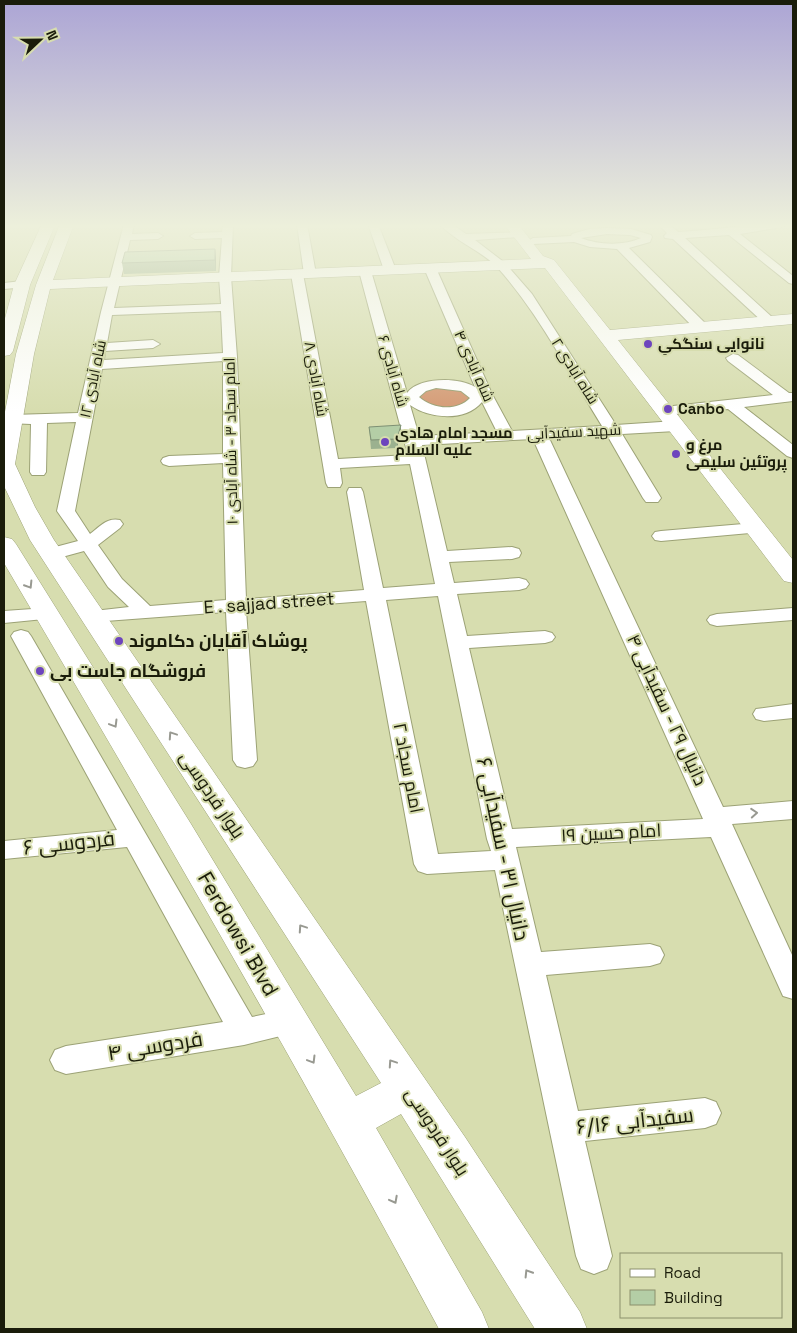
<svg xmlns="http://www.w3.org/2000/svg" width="797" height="1333" viewBox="0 0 797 1333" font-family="'Space Grotesk',Cairo,sans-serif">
  <rect width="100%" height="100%" fill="#d7ddaf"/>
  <path fill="#d59c77" d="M443 385 471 394V401L450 408 424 405 416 394Z"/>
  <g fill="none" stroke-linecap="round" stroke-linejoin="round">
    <g stroke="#9ca276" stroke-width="2">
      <path id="minor" d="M124 224H134L132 234 158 233 163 236 158 239 130 240 114 308 221 304 219 277 222 238 195 239 190 236 195 233 222 232 223 224H233L231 277 237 357 246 599 364 590 347 492 349 488H361L363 492 383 588 435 584 410 464 340 468 342 483 340 487H328L326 483 291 274 293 272H301L303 274 338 459 408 455 359 271 365 268 371 271 407 393C419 377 458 377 475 387L424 268 430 265 436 268 492 394 512 431 602 426C569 373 539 314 498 268 481 250 454 241 440 224H452L466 234 523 232 524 234 523 236 519 237 475 240 505 263 532 294 616 425 676 421 681 423 684 426 681 429 676 431 622 434 661 498 658 502H646L643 498 607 435 549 438 723 807 793 801V819L732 824 793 957V999L783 996 711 837 516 847 541 952 650 944 660 947 664 955 660 963 650 966 546 975 578 1111 705 1098 716 1102 721 1113 716 1124 705 1128 585 1141 612 1256 607 1269 594 1274 581 1269 576 1256 495 870 427 874 418 871 414 864 366 601 246 610 257 760 253 766 245 768 237 766 233 760 226 612 92 622 85 620 82 616 85 612 129 607 108 587 84 551 51 560 44 558 42 554 44 550 78 541 57 511 76 422 47 423 46 472 44 475H32L30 472 31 424 7 423 4 420 7 417 12 415 78 413 101 312ZM221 311 223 353 104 360 105 351 153 348 160 344 153 340 107 343 112 315ZM223 361V454L169 456 163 458 161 461 163 464 169 466 223 463 226 600 150 606 122 579 98 545 120 528 123 524 120 520C108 517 100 526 90 534L75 511 102 369ZM436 388 461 391 470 398C457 412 432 409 419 397L426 391ZM482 402 497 432 419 436 410 405C430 419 465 422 482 402ZM533 439 703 819 512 829 469 648 545 643 552 641 555 637 552 633 545 631 467 636 457 594 519 590 526 588 529 584 526 580 519 578 454 583 449 562 512 559 519 557 521 553 519 549 512 547 447 551 422 445ZM438 596 487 839 491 851 438 854 386 600Z
        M297 224H307L316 274 314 276H306L304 274Z
        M368 224H378L396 270 394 272 390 273 384 270Z
        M658 224H669L678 232C714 230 751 224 787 224L782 227 740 234 793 276V284L789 283 729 235 685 238 773 318 775 321 773 324H765L673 239 665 238 664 236 667 233Z
        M607 228 631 229 651 235 652 237 650 242 629 248 706 324 707 327 706 330H696L617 249 590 247 574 242 533 244 528 241 533 238 571 236 572 234 589 229ZM607 234 630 235 641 238C624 246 598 245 581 238Z
        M22 281 26 283 28 285 26 287 4 289V283Z
        M733 354 738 355 789 393H793V401L744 407 793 445V458L787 456 728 409 664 415 659 414 657 411 659 408 664 407 773 395 728 361 726 358Z
        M755 523 761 524 764 528 761 532 661 541 655 540 652 536 655 532 661 531Z
        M47 608 54 610 57 614 54 618 4 623V611Z
        M793 608V620L717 626 710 624 707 620 710 616 717 614Z
        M21 630 28 632 31 636 252 1017 290 1009 301 1013 305 1022 301 1031 244 1045 66 1074 55 1070 50 1060 55 1050 66 1046 223 1022 127 847 4 859V841L117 830 11 636 14 632Z
        M793 704V718L764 721 756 719 753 714 756 709Z"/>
    </g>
    <g stroke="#9ca276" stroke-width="1">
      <path id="major" d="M42 224 55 225 30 285 13 351 10 355 4 356V322L14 285Z
        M60 224H74L53 280 531 259 504 224H518L543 256 554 260 610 330 793 314V324L618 340 793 560V583L784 581 545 268 50 289 34 354 15 464 35 507 54 540 465 1137 580 1312 587 1329H535L401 1114 376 1128 482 1312 489 1329H439C300 1070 153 816 4 563V537L12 539 16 544 191 824 356 1096 381 1083 30 540 4 486V417L16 354 36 285Z"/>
    </g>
    <use href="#minor" fill="#fff" fill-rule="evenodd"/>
    <use href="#major" fill="#fff" fill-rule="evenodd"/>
  </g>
  <path fill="#9bb18f" d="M215 249 216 260V271L124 274 122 263Z
    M369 427 400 434 397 448 371 449Z"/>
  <path fill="#7e9074" d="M215 249 216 260V271L215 260Z
    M401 425 400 434 397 448V439Z"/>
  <path fill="#b4cea6" stroke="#7e9074" d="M215 249V260L122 263 125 252Z
    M401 425 397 439 371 440 369 427Z"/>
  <defs><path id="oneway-chevron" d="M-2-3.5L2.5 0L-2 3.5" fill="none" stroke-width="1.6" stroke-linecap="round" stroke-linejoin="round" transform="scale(1.25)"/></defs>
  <g stroke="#989991">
    <use href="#oneway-chevron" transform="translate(29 585) rotate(58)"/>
    <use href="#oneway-chevron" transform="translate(114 724) rotate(59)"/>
    <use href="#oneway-chevron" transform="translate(172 735) rotate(-124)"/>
    <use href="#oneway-chevron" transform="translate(754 813) rotate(-4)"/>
    <use href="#oneway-chevron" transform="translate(302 928) rotate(-124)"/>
    <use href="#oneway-chevron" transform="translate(312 1060) rotate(59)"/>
    <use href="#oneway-chevron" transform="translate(392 1063) rotate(-124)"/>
    <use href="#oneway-chevron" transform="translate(394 1200) rotate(62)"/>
    <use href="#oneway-chevron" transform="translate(528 1273) rotate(-122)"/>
  </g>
  <linearGradient id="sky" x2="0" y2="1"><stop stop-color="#aca5d5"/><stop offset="0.55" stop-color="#edf0db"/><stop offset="1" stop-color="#edf0db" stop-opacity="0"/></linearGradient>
  <rect width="797" height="411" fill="url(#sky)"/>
  <g fill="#6d45bd" stroke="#d7ddaf" stroke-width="2">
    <circle cx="648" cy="344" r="5"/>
    <circle cx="668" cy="409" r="5"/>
    <circle cx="385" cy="442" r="5"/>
    <circle cx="676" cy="454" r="5"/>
    <circle cx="119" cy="641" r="5"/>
    <circle cx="40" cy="671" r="5"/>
  </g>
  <g text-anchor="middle" stroke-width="4" stroke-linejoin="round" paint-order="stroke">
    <g font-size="15" font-weight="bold" fill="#1a1c0a" stroke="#d7ddaf" text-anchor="start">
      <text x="658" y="349">نانوایی سنگکیِ</text>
      <text x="678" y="414">Canbo</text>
      <text x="395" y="438">مسجد امام هادی<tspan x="395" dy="17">علیه السلام</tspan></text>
      <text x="686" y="450">مرغ و<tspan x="686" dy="17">پروتئین سلیمی</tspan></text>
    </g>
    <g font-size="15" fill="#1a1c0a" stroke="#d7ddaf">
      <text transform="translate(474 366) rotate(66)" y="5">شاه آبادی ۴</text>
      <text transform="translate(393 371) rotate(74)" y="5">شاه آبادی ۶</text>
      <text transform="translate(575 371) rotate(58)" y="5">شاه آبادی ۲</text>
      <text transform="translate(93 379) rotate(-78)" y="5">شاه آبادی ۱۲</text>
      <text transform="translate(316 379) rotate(80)" y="5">شاه آبادی ۸</text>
      <text transform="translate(574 432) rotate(-3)" y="5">شهید سفیدآبی</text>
      <text transform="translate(231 441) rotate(-91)" y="5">امام سجاد ۳ - شاه آبادی ۱۰</text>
    </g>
    <g font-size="18" fill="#1a1c0a" stroke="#d7ddaf">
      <text transform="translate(269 603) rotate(-4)" y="6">E . sajjad street</text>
      <text transform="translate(667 710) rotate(65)" y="6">دانیال ۲۹ - سفیدآبی ۴</text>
      <text transform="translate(408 768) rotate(79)" y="6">امام سجاد ۲</text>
      <text transform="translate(212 795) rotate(56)" y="6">بلوار فردوسی</text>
      <text transform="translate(611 833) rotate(-3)" y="6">امام حسین ۱۹</text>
      <text transform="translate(437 1132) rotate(57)" y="6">بلوار فردوسی</text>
    </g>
    <g font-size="18" font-weight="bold" fill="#1a1c0a" stroke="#d7ddaf" text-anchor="start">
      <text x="129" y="647">پوشاک آقایان دکاموند</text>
      <text x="50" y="677">فروشگاه جاست بی</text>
    </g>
    <g font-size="21" fill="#1a1c0a" stroke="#d7ddaf">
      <text transform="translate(69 843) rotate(-6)" y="7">فردوسی ۶</text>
      <text transform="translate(503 849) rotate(78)" y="7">دانیال ۳۱ - سفیدآبی ۶</text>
      <text transform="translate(238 934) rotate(60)" y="7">Ferdowsi Blvd</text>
      <text transform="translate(155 1046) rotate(-9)" y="7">فردوسی ۴</text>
      <text transform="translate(635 1121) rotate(-6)" y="7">سفیدآبی ۶/۱۶</text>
    </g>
  </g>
  <rect width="797" height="1333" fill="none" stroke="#1a1c0a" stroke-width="10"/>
  <rect x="620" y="1253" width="162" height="65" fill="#d7ddaf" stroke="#8b906d"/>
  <rect x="630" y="1269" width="25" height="8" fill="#ffffff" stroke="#8b906d"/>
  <text x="664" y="1278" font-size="15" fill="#1a1c0a">Road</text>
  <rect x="630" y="1290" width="25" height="15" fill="#b4cea6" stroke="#8b906d"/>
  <text x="664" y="1303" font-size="15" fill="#1a1c0a">Building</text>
  <g transform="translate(40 40) rotate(68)" stroke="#d7ddaf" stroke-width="4" paint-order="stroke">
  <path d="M0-4L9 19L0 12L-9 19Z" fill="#1a1c0a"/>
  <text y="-8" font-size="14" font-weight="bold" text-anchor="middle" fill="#1a1c0a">N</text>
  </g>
</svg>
